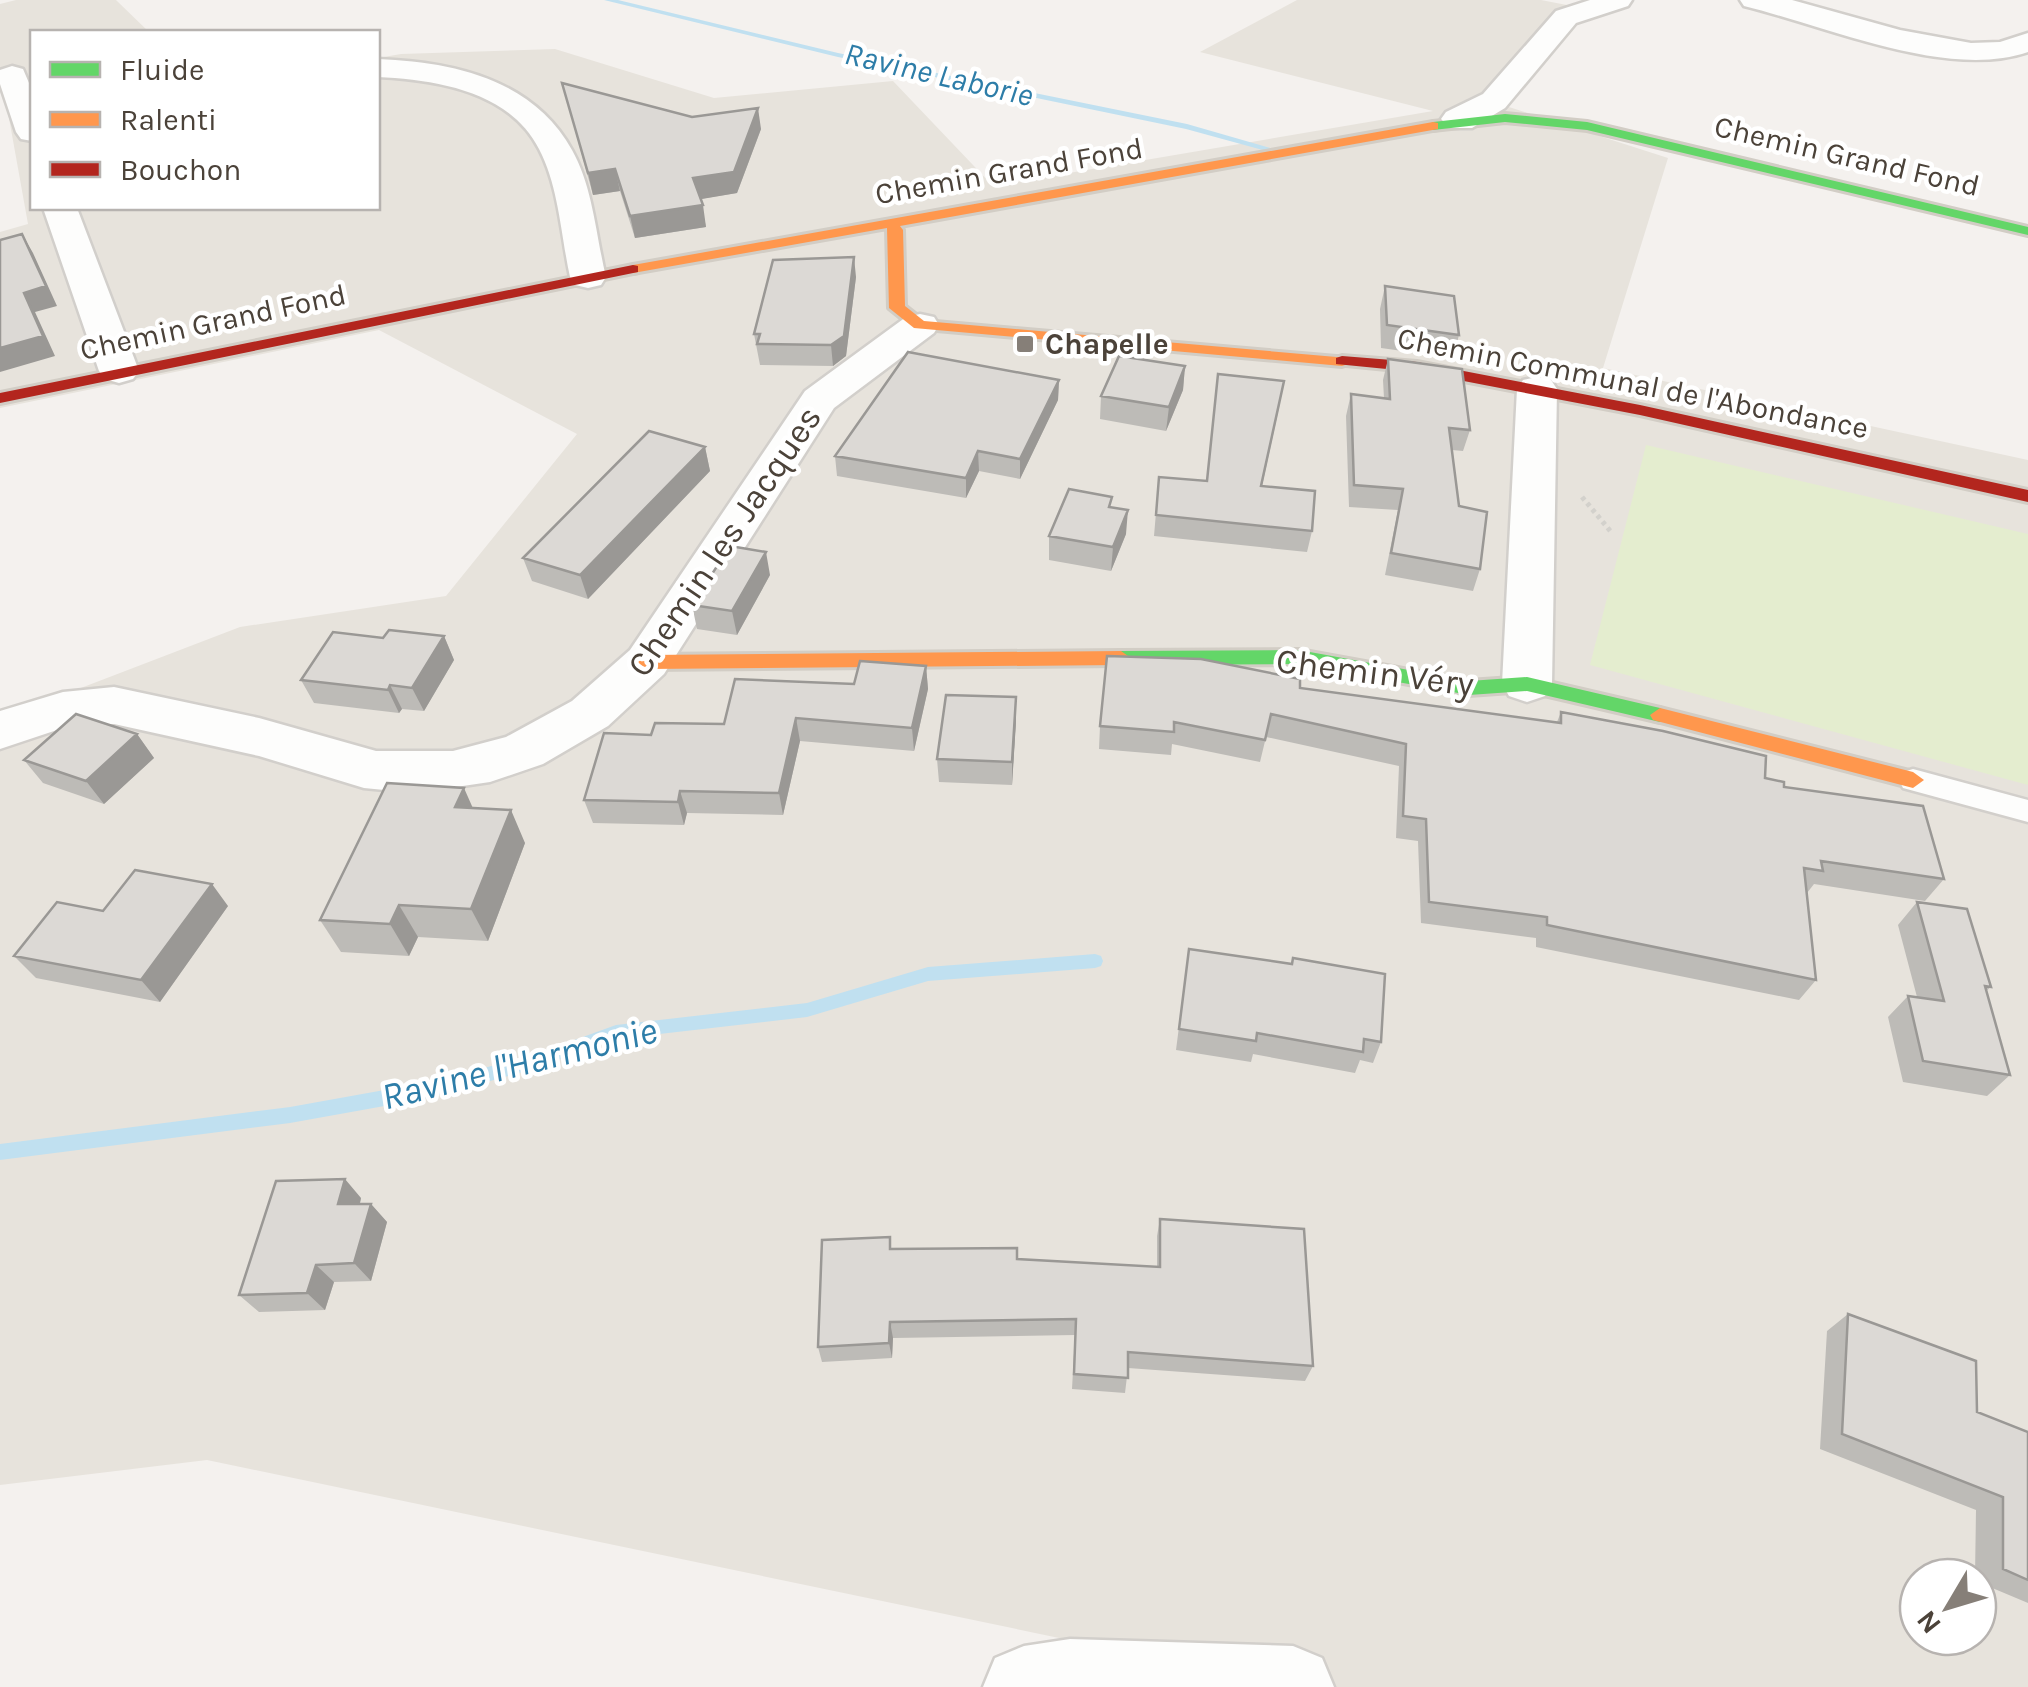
<svg xmlns="http://www.w3.org/2000/svg" width="2028" height="1687" viewBox="0 0 2028 1687" font-family="Karla,sans-serif">
  <rect width="100%" height="100%" fill="#f4f1ee"/>
  <path fill="#e7e3dc" fill-rule="evenodd" d="M16 0H116L149 32H32V208H378V58L401 54 555 49 714 98 893 81 993 186 1433 111 1200 52 1297 0H1541L1577 7 1509 107 1668 158 1603 368 2028 460V1687H1294L207 1460 0 1485V719L240 627 446 596 577 434 379 330 0 408V232L28 224 0 68V4ZM1918 1577H1978V1637H1918Z"/>
  <path fill="#e4edcf" d="M1646 445 2028 534V785L1590 665Z"/>
  <g fill="none" stroke-linecap="round" stroke-linejoin="round">
    <path fill="#c0e0f0" fill-rule="evenodd" d="M604 0H618L838 53 1187 124 1274 149 1270 152 1186 129 838 57Z
      M1095 954 1101 956 1103 961 1101 966 1095 968 928 981 807 1017 616 1039 530 1070 429 1098 290 1123 0 1160V1144L290 1107 429 1082 530 1056 616 1025 807 1003 928 967Z"/>
    <g stroke="#d2cfcb" stroke-width="5">
      <path id="lane" d="M1913 769 2028 800V822L1903 788 1899 780 1903 772Z"/>
    </g>
    <g stroke="#d2cfcb" stroke-width="5">
      <path id="street" d="M1590 0H1632L1628 6 1576 23 1505 108 1472 128H1450L1441 119 1446 112 1483 94 1556 11Z
        M1740 0H1792L1900 30 1971 43 2000 42 2028 33V52C1947 80 1826 26 1744 6Z
        M378 59C453 62 533 79 572 150 593 187 596 236 606 277L601 285 588 288 575 285 570 277C561 236 559 187 539 149 509 91 437 80 378 77Z
        M12 66 23 69 32 90V141L21 139 16 132 0 84V70Z
        M43 208H77L139 371 133 379 119 383 105 379 99 371Z
        M920 314 934 317 939 325 934 333 834 408 664 674 608 726 543 764 490 782 415 793 364 788 259 756 114 724 63 728 0 749V711L63 692 114 687 259 718 376 751H453L506 737 572 701 630 650 805 391 906 317Z
        M1537 377 1551 380 1557 389 1552 684 1545 696 1527 702 1509 696 1502 684 1517 389 1523 380Z
        M1070 1639 1293 1646 1322 1658 1334 1687H983L995 1658 1024 1646Z"/>
    </g>
    <g stroke="#d2cdc5" stroke-width="6">
      <path id="fast" d="M1505 114 1587 122 2028 227V235L1587 130 1505 122 1433 130 1426 126 1433 122Z
        M1299 650 1469 681 1527 677 1660 708 1670 715 1660 722 1527 691 1469 695 1299 664 1121 665 1111 658 1121 651Z"/>
    </g>
    <g stroke="#d2cdc5" stroke-width="6">
      <path id="slow" d="M1433 122 1438 123V129L900 226 903 230 905 306 924 321 1348 358V364L1342 366 914 328 889 308 887 228 633 273 626 269 633 265Z
        M1121 651 1131 658 1121 665 647 669 637 662 647 655Z
        M1660 708 1913 772 1924 780 1913 788 1653 720 1650 715Z"/>
    </g>
    <g stroke="#d2cdc5" stroke-width="6">
      <path id="jam" d="M633 265 638 266V272L0 403V393Z
        M1342 356 1417 362 1640 405 2028 490V502L1640 415 1417 372 1336 364V358Z"/>
    </g>
    <path stroke="#d3d1cc" stroke-width="5" stroke-dasharray="4 4" stroke-linecap="butt" d="M1582 497 1612 533"/>
    <use href="#lane" fill="#fdfdfc" fill-rule="evenodd"/>
    <use href="#street" fill="#fdfdfc" fill-rule="evenodd"/>
    <use href="#fast" fill="#63d668" fill-rule="evenodd"/>
    <use href="#slow" fill="#ff974d" fill-rule="evenodd"/>
    <use href="#jam" fill="#b3261e" fill-rule="evenodd"/>
  </g>
  <path fill="#bdbbb7" d="M562 83 692 117 761 129 737 193 700 199 706 227 635 238 620 191 593 195Z
    M856 277 846 356 833 366 760 365 754 334Z
    M1385 286 1459 335 1453 358 1381 348 1380 309Z
    M1388 359 1470 430 1463 451 1452 450 1459 506 1480 569 1473 591 1385 575 1398 510 1349 507 1346 416 1351 394 1384 398 1383 380Z
    M1185 366 1183 390 1166 431 1100 419 1101 396Z
    M1059 380 1058 400 1020 479 979 471 966 498 837 476 835 456Z
    M1280 403 1262 486 1312 531 1307 552 1154 536 1159 477 1206 481Z
    M705 447 710 471 588 599 532 581 523 558Z
    M1111 507 1126 534 1111 571 1049 560V536Z
    M770 575 737 635 697 629 692 605Z
    M444 636 454 660 424 711 402 709 399 713 314 703 301 680 383 638Z
    M926 666 928 689 914 751 800 741 783 815 687 813 684 825 593 823 584 800 724 724 854 684Z
    M1300 688 1557 722 1561 712 1765 778 1784 787 1944 879 1925 901 1814 884 1807 893 1816 980 1799 1000 1536 947V938L1421 923 1418 841 1396 838 1399 766 1266 737 1260 762 1172 744 1171 755 1099 749 1100 726Z
    M1016 721 1012 785 939 782 937 759Z
    M137 734 154 758 104 804 43 783 24 760Z
    M473 808 525 843 488 941 418 937 409 956 341 952 320 920Z
    M1917 902 1991 987 1986 991 2010 1075 1987 1096 1903 1082 1888 1017 1908 996 1917 997 1898 925Z
    M228 906 160 1002 36 978 14 956 103 911Z
    M1189 949 1291 964 1293 958 1381 1042 1373 1063 1360 1060 1355 1073 1253 1054 1251 1062 1176 1050Z
    M361 1198 360 1204H371L387 1222 371 1281 334 1282 325 1310 259 1312 239 1295Z
    M1160 1219 1313 1366 1305 1381 1128 1368 1125 1393 1072 1389 1075 1335 893 1338 892 1358 822 1362 818 1347 892 1249 1017 1259 1157 1267V1236Z
    M1848 1314 1977 1412 2028 1432V1603L1978 1582V1577H1975L1976 1510 1820 1449 1827 1331Z"/>
  <path fill="#9a9895" d="M758 108 761 129 737 193 696 200 693 178Z
    M615 169 620 191 593 195 588 173Z
    M703 205 706 227 635 238 630 216Z
    M22 234 33 253 57 306 35 312 55 356 0 372V348L24 293Z
    M854 257 856 277 846 356 833 366 831 345Z
    M1185 366 1183 390 1166 431 1169 407Z
    M1059 380 1058 400 1020 479V459Z
    M705 447 710 471 588 599 580 575Z
    M978 451 979 471 966 498V478Z
    M1128 510 1126 534 1111 571 1113 547Z
    M766 552 770 575 737 635 732 611Z
    M444 636 454 660 424 711 412 688Z
    M926 666 928 689 914 751 912 728Z
    M390 685 402 709 399 713 388 690Z
    M1016 697V721L1012 785V762Z
    M796 718 800 741 783 815 779 793Z
    M137 734 154 758 104 804 86 781Z
    M464 788 479 822 455 807Z
    M680 791 687 813 684 825 678 802Z
    M511 810 525 843 488 941 471 909Z
    M212 884 228 906 160 1002 141 980Z
    M399 905 418 937 409 956 390 924Z
    M345 1179 361 1198 355 1223 338 1204Z
    M371 1204 387 1222 371 1281 354 1263Z
    M316 1265 334 1282 325 1310 307 1293Z
    M890 1322 893 1338 892 1358 889 1343Z"/>
  <path fill="#dcd9d5" stroke="#9a9895" stroke-width="2.5" d="M562 83 692 117 758 108 734 172 693 178 703 205 630 216 615 169 588 173Z
    M22 234 46 286 24 293 43 336 0 348V240Z
    M854 257 844 336 831 345 757 344 760 334H754L773 260Z
    M1385 286 1454 296 1459 335 1387 325Z
    M908 352 1059 380 1020 459 978 451 966 478 835 456Z
    M1119 356 1185 366 1169 407 1101 396Z
    M1388 359 1462 369 1470 430 1449 428 1459 506 1487 512 1480 569 1391 553 1403 489 1354 485 1351 394 1390 399Z
    M1218 374 1284 381 1261 486 1315 491 1312 531 1156 515 1159 477 1207 481Z
    M649 431 705 447 580 575 523 558Z
    M1069 489 1112 497 1109 507 1128 510 1113 547 1049 536Z
    M730 546 766 552 732 611 692 605Z
    M389 630 444 636 412 688 390 685 388 690 301 680 333 632 383 638Z
    M1107 656 1201 659 1300 679V688L1561 723V712L1663 731 1766 756 1765 778 1784 782V787L1923 806 1944 879 1821 861 1823 871 1804 868 1816 980 1547 925V917L1429 902 1426 819 1403 816 1406 744 1271 714 1265 740 1174 722V732L1100 726Z
    M860 661 926 666 912 728 796 718 779 793 680 791 678 802 584 800 604 733 651 735 655 723 724 724 735 679 854 684Z
    M946 695 1016 697 1012 762 937 759Z
    M76 714 137 734 86 781 24 760Z
    M387 783 464 788 455 807 511 810 471 909 399 905 390 924 320 920Z
    M135 870 212 884 141 980 14 956 57 902 103 911Z
    M1917 902 1967 909 1991 987 1985 986 2010 1075 1923 1061 1908 996 1944 1001Z
    M1189 949 1292 964 1293 958 1385 974 1381 1042 1364 1039 1363 1052 1257 1033 1256 1041 1179 1029Z
    M345 1179 338 1204H371L354 1263 316 1265 307 1293 239 1295 276 1181Z
    M1160 1219 1304 1229 1313 1366 1128 1352V1378L1074 1374 1076 1319 890 1322 889 1343 818 1347 822 1240 890 1237V1249L1017 1248V1259L1160 1267Z
    M1848 1314 1976 1361 1977 1412 2028 1432V1580L2003 1569V1497L1842 1434Z"/>
  <rect fill="#867f78" stroke="#fff" stroke-width="4" x="1015" y="334" width="20" height="20" rx="5"/>
  <g text-anchor="middle" stroke-width="9" stroke-linejoin="round" paint-order="stroke">
    <g font-size="30" fill="#4b4239" stroke="#fff">
      <text transform="translate(1847 156) rotate(13)" y="10">Chemin Grand Fond</text>
      <text transform="translate(1009 171) rotate(-10)" y="10">Chemin Grand Fond</text>
      <text transform="translate(213 322) rotate(-12)" y="10">Chemin Grand Fond</text>
      <text transform="translate(1633 383) rotate(11)" y="10">Chemin Communal de l'Abondance</text>
    </g>
    <g font-size="30" font-weight="bold" fill="#4b4239" stroke="#fff" text-anchor="start">
      <text x="1045" y="354">Chapelle</text>
    </g>
    <g font-size="32" font-style="italic" fill="#2d7da8" stroke="#fff">
      <text transform="translate(939 74) rotate(13)" y="11">Ravine Laborie</text>
    </g>
    <g font-size="35" fill="#4b4239" stroke="#fff">
      <text transform="translate(724 541) rotate(-56)" y="12">Chemin les Jacques</text>
      <text transform="translate(1375 672) rotate(7)" y="12">Chemin Véry</text>
    </g>
    <g font-size="38" font-style="italic" fill="#2d7da8" stroke="#fff">
      <text transform="translate(519 1063) rotate(-14)" y="13">Ravine l'Harmonie</text>
    </g>
  </g>
  <rect x="30" y="30" width="350" height="180" fill="#ffffff" stroke="#b7b3b0" stroke-width="2.5"/>
  <rect x="50" y="62" width="50" height="15" fill="#63d668" stroke="#b7b3b0" stroke-width="2.5"/>
  <text x="120" y="80" font-size="30" fill="#4b4239">Fluide</text>
  <rect x="50" y="112" width="50" height="15" fill="#ff974d" stroke="#b7b3b0" stroke-width="2.5"/>
  <text x="120" y="130" font-size="30" fill="#4b4239">Ralenti</text>
  <rect x="50" y="162" width="50" height="15" fill="#b3261e" stroke="#b7b3b0" stroke-width="2.5"/>
  <text x="120" y="180" font-size="30" fill="#4b4239">Bouchon</text>
  <g transform="translate(1948 1607) rotate(232)"><circle r="48" fill="#ffffff" stroke="#b7b3b0" stroke-width="2.5"/>
  <path d="M0-8L18 38L0 25L-18 38Z" fill="#867f78"/>
  <text y="-15" font-size="28" font-weight="bold" text-anchor="middle" fill="#4b4239">N</text>
  </g>
</svg>
